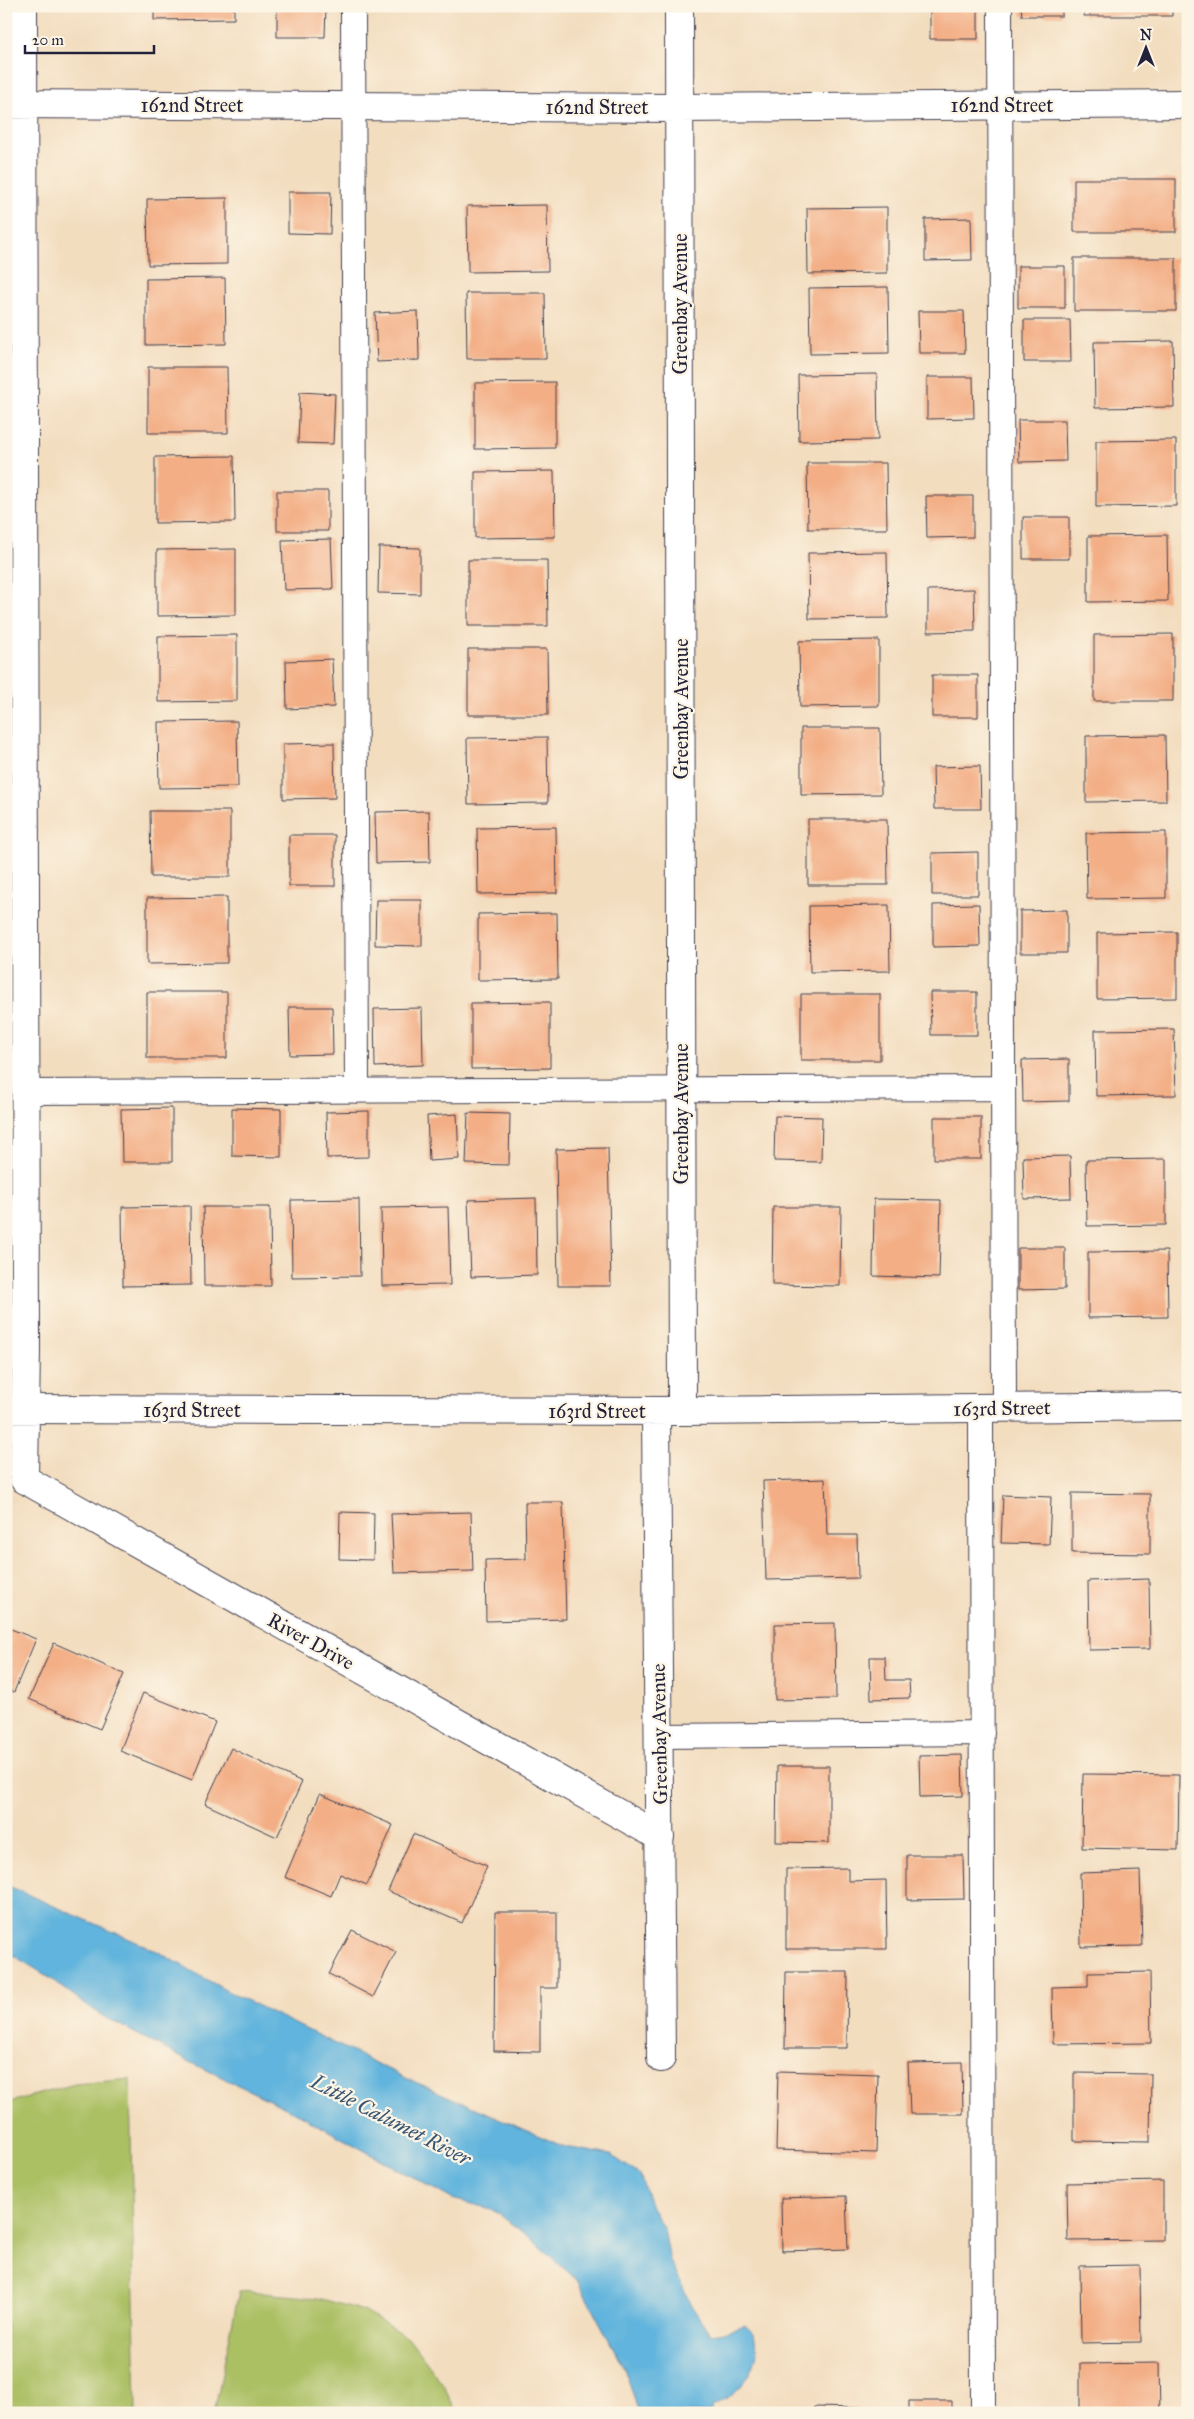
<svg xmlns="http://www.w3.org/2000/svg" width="1194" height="2419" viewBox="0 0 1194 2419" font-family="'IM FELL Great Primer',serif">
  <rect width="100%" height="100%" fill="#fcf5e5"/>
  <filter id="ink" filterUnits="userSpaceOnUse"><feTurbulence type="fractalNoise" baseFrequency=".02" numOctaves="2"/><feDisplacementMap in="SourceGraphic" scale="10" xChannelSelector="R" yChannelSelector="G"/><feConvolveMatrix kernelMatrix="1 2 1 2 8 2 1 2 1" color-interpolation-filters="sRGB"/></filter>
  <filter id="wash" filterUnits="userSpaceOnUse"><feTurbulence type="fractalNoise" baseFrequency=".0096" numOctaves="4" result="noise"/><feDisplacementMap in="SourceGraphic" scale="20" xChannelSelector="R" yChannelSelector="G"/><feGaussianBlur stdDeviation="1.12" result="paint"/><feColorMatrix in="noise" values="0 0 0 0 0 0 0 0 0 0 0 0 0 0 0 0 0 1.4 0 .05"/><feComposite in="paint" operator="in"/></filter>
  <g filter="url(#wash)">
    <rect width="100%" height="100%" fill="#f3ddbf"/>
    <path fill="#abbf63" stroke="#66704f" d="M130 2079 136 2413H6V2103L75 2084Z
      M239 2291 318 2298 361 2310 407 2337 443 2384 456 2413H214Z"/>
    <path fill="#61b4dd" stroke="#426b8c" d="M6 1885 157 1951 227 1991 406 2078 565 2147 611 2155 640 2175 650 2205 664 2229 670 2261 693 2308 710 2334 724 2332 745 2325 754 2334C755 2341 758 2351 756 2358 751 2381 732 2397 712 2407L710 2413H639L624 2368 577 2280 528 2236 491 2209 452 2199 300 2115 182 2058 101 2015 44 1974 6 1951Z"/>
    <g id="blocks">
      <path fill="#f3ae85" d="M154 6H234V19L154 20Z
        M277 6H326L325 37H277Z
        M930 6H978V39H930Z
        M1021 6H1062V16H1022Z
        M1084 6H1172V16H1084Z
        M1074 179H1176V232H1074Z
        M288 192H331L330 234 288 233Z
        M227 198V264L148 265 147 199Z
        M547 205 548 271 468 272 467 206Z
        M887 207V273L808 274 807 208Z
        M971 218 972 260 925 261V219Z
        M1074 258H1176V311H1074Z
        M1018 266H1065V308H1018Z
        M225 278 226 344 146 345V279Z
        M888 287 889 353 810 354 809 288Z
        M466 293H545L546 359H467Z
        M418 311 419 360 377 362 375 313Z
        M918 311H964L965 353H919Z
        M1024 320H1070L1071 362H1024Z
        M1173 341 1174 407 1095 408 1094 342Z
        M148 367H227L228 433H148Z
        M877 374 878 440 799 441 798 375Z
        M927 377H973L974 418 927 419Z
        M555 382V448L475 449V383Z
        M300 392 335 394 333 444 298 443Z
        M1018 420H1065L1066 461 1019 462Z
        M1176 440V506L1096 507V441Z
        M234 456 235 522 155 523V457Z
        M807 463H886L887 529H808Z
        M554 471 555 537 475 538V472Z
        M277 491H328V531H277Z
        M926 496H973V537L927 538Z
        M1023 517H1069V559H1023Z
        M1167 535 1168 601 1088 602V536Z
        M331 539 333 589 284 590 282 540Z
        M379 547 420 548V594L378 593Z
        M236 549V615L157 616V550Z
        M887 552 888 618 809 619 808 553Z
        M468 560H547L548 626H468Z
        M974 589 975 631 928 632V590Z
        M1173 634V701H1094V635Z
        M237 635V701L158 702V636Z
        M879 640V706L800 707 799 641Z
        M468 649H547L548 715H468Z
        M332 659 334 707 287 709 286 661Z
        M932 675H978V717H932Z
        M237 721 238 787 159 788 158 722Z
        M801 728H880L881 794 801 795Z
        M1165 735 1166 801 1086 802V736Z
        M547 737 548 803 468 804 467 738Z
        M334 743 335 798 283 799V744Z
        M980 766 981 809H934L933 767Z
        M150 811H230V877H151Z
        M429 811 430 862 376 863 375 812Z
        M808 819H887L888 885H808Z
        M556 827 557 893 478 894 477 828Z
        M1166 832V898L1087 899 1086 833Z
        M289 835H335V886H289Z
        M978 852V895H932V853Z
        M227 897V963L147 964V898Z
        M376 900H422V946L375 945Z
        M979 904 980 946 933 947V905Z
        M889 905 890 971 810 972 809 906Z
        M1067 910V953H1020V911Z
        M557 913 558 979 478 980V914Z
        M1177 932V998L1097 999V933Z
        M147 992H227V1058H147Z
        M930 992H977V1035H931Z
        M801 994H880V1060H801Z
        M550 1002V1068L471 1069V1003Z
        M289 1007H332L333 1054 290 1055Z
        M422 1008 423 1065 375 1067 374 1009Z
        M1174 1029 1176 1095 1096 1096 1095 1030Z
        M1069 1059V1101L1023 1102 1022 1060Z
        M172 1108V1162H122L121 1109Z
        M232 1108 281 1109V1157L232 1156Z
        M369 1111V1157L327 1158 326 1112Z
        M468 1113 510 1114 509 1165 466 1164Z
        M457 1114 459 1159 429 1161 427 1116Z
        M775 1116 822 1117 821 1162 774 1161Z
        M934 1117H981V1159H934Z
        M608 1148 611 1286H558L556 1149Z
        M1070 1156 1071 1198 1024 1199 1023 1157Z
        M1166 1159V1225L1087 1226 1086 1160Z
        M536 1198 537 1275 471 1277 468 1200Z
        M359 1199 360 1276 292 1277 291 1200Z
        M874 1199 941 1200 939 1278 873 1276Z
        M190 1206 191 1285 123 1286 122 1207Z
        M203 1207H270L271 1286H204Z
        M448 1207 450 1285 382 1286 381 1208Z
        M773 1207H841L840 1286 772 1285Z
        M1018 1248H1065V1289L1018 1290Z
        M1167 1251 1168 1317 1088 1318V1252Z
        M825 1479 827 1535H857L858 1578 766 1580 763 1481Z
        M1072 1493 1150 1494V1554L1072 1553Z
        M1003 1495 1051 1497 1049 1544 1001 1543Z
        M525 1502H563L566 1619 486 1621 485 1560 526 1559Z
        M340 1512 374 1513 373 1560 339 1559Z
        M471 1512 473 1571 394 1573 391 1514Z
        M1149 1579 1150 1649 1089 1650 1088 1581Z
        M835 1623 836 1699 775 1700V1624Z
        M6 1627 36 1639 14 1692 6 1689Z
        M54 1643 124 1674 100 1729 29 1699Z
        M870 1657H885L886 1680H909L910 1698 871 1699Z
        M143 1693 215 1722 192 1780 120 1751Z
        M231 1748 302 1782 277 1837 205 1804Z
        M962 1755 963 1796 920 1797 919 1756Z
        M777 1766H829V1843L776 1842Z
        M1083 1774 1179 1775 1178 1850 1082 1848Z
        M320 1794 393 1825 367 1885 340 1874 331 1896 285 1877Z
        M413 1834 487 1866 462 1923 388 1891Z
        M907 1855H963L964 1899 907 1900Z
        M848 1868V1881L886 1880 887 1949H786V1869Z
        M1140 1871 1142 1946 1081 1947 1080 1873Z
        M495 1912H557V1988H540V2052L494 2051Z
        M352 1930 396 1952 373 1997 329 1974Z
        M786 1972H848L847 2048H785Z
        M1150 1972 1151 2043 1053 2044 1052 1987 1088 1986V1973Z
        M962 2062 963 2114H910L908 2063Z
        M778 2071 878 2074 876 2153 776 2150Z
        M1074 2073 1151 2074 1150 2142 1074 2141Z
        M1163 2181V2240L1068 2241 1067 2183Z
        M846 2196 848 2249 782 2251 781 2198Z
        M1140 2265 1141 2342 1081 2343 1080 2266Z
        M1159 2363 1160 2413H1080V2364Z
        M909 2401H952V2413H909Z
        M814 2407 859 2408V2413H813Z"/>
    </g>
  </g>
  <g filter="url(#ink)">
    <use href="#blocks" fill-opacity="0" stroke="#413e4f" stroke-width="1"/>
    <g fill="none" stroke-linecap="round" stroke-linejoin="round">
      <g stroke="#413e4f" stroke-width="26">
        <path id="service" d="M353 6 357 1091
          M1000 6 1004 1408
          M25 1092 1003 1088
          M981 1408 983 2413
          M659 1736 982 1733"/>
      </g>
      <g stroke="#413e4f" stroke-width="30">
        <path id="minor" d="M23 6 26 1350 24 1479 660 1837
          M679 6 682 1411
          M6 104 680 108 1188 104
          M6 1409 682 1411 1188 1406
          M656 1411 661 2058"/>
      </g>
      <use href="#service" stroke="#fff" stroke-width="24"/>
      <use href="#minor" stroke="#fff" stroke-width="28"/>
    </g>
  </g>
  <g text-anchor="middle" stroke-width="4.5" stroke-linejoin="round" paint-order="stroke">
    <g font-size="20" fill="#22223b" stroke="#fcf5e5">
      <text x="192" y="112">162nd Street</text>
      <text x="1002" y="112">162nd Street</text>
      <text x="597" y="114">162nd Street</text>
      <text transform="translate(680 304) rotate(-90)" y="7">Greenbay Avenue</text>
      <text transform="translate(681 709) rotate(-90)" y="7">Greenbay Avenue</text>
      <text transform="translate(681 1114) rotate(-90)" y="7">Greenbay Avenue</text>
      <text transform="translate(1002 1408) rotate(-1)" y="7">163rd Street</text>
      <text x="192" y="1417">163rd Street</text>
      <text x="597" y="1418">163rd Street</text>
      <text transform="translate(311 1641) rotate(29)" y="7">River Drive</text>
      <text transform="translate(659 1734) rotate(-91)" y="7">Greenbay Avenue</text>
    </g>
    <g font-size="21" font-style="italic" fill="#385574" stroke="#fcf5e5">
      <text transform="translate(391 2120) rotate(27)" y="7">Little Calumet River</text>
    </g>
  </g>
  <rect width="1194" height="2419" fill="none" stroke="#fcf5e5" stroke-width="25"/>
  <g transform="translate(1146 48)" stroke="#fcf5e5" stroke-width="4" paint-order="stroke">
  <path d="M0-4L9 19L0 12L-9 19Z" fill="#22223b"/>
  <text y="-8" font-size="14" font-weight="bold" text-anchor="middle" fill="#22223b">N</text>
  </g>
  <path d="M25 45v8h129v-8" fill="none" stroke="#22223b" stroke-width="2.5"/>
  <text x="32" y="45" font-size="15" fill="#22223b" stroke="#fcf5e5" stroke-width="4" paint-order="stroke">20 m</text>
</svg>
